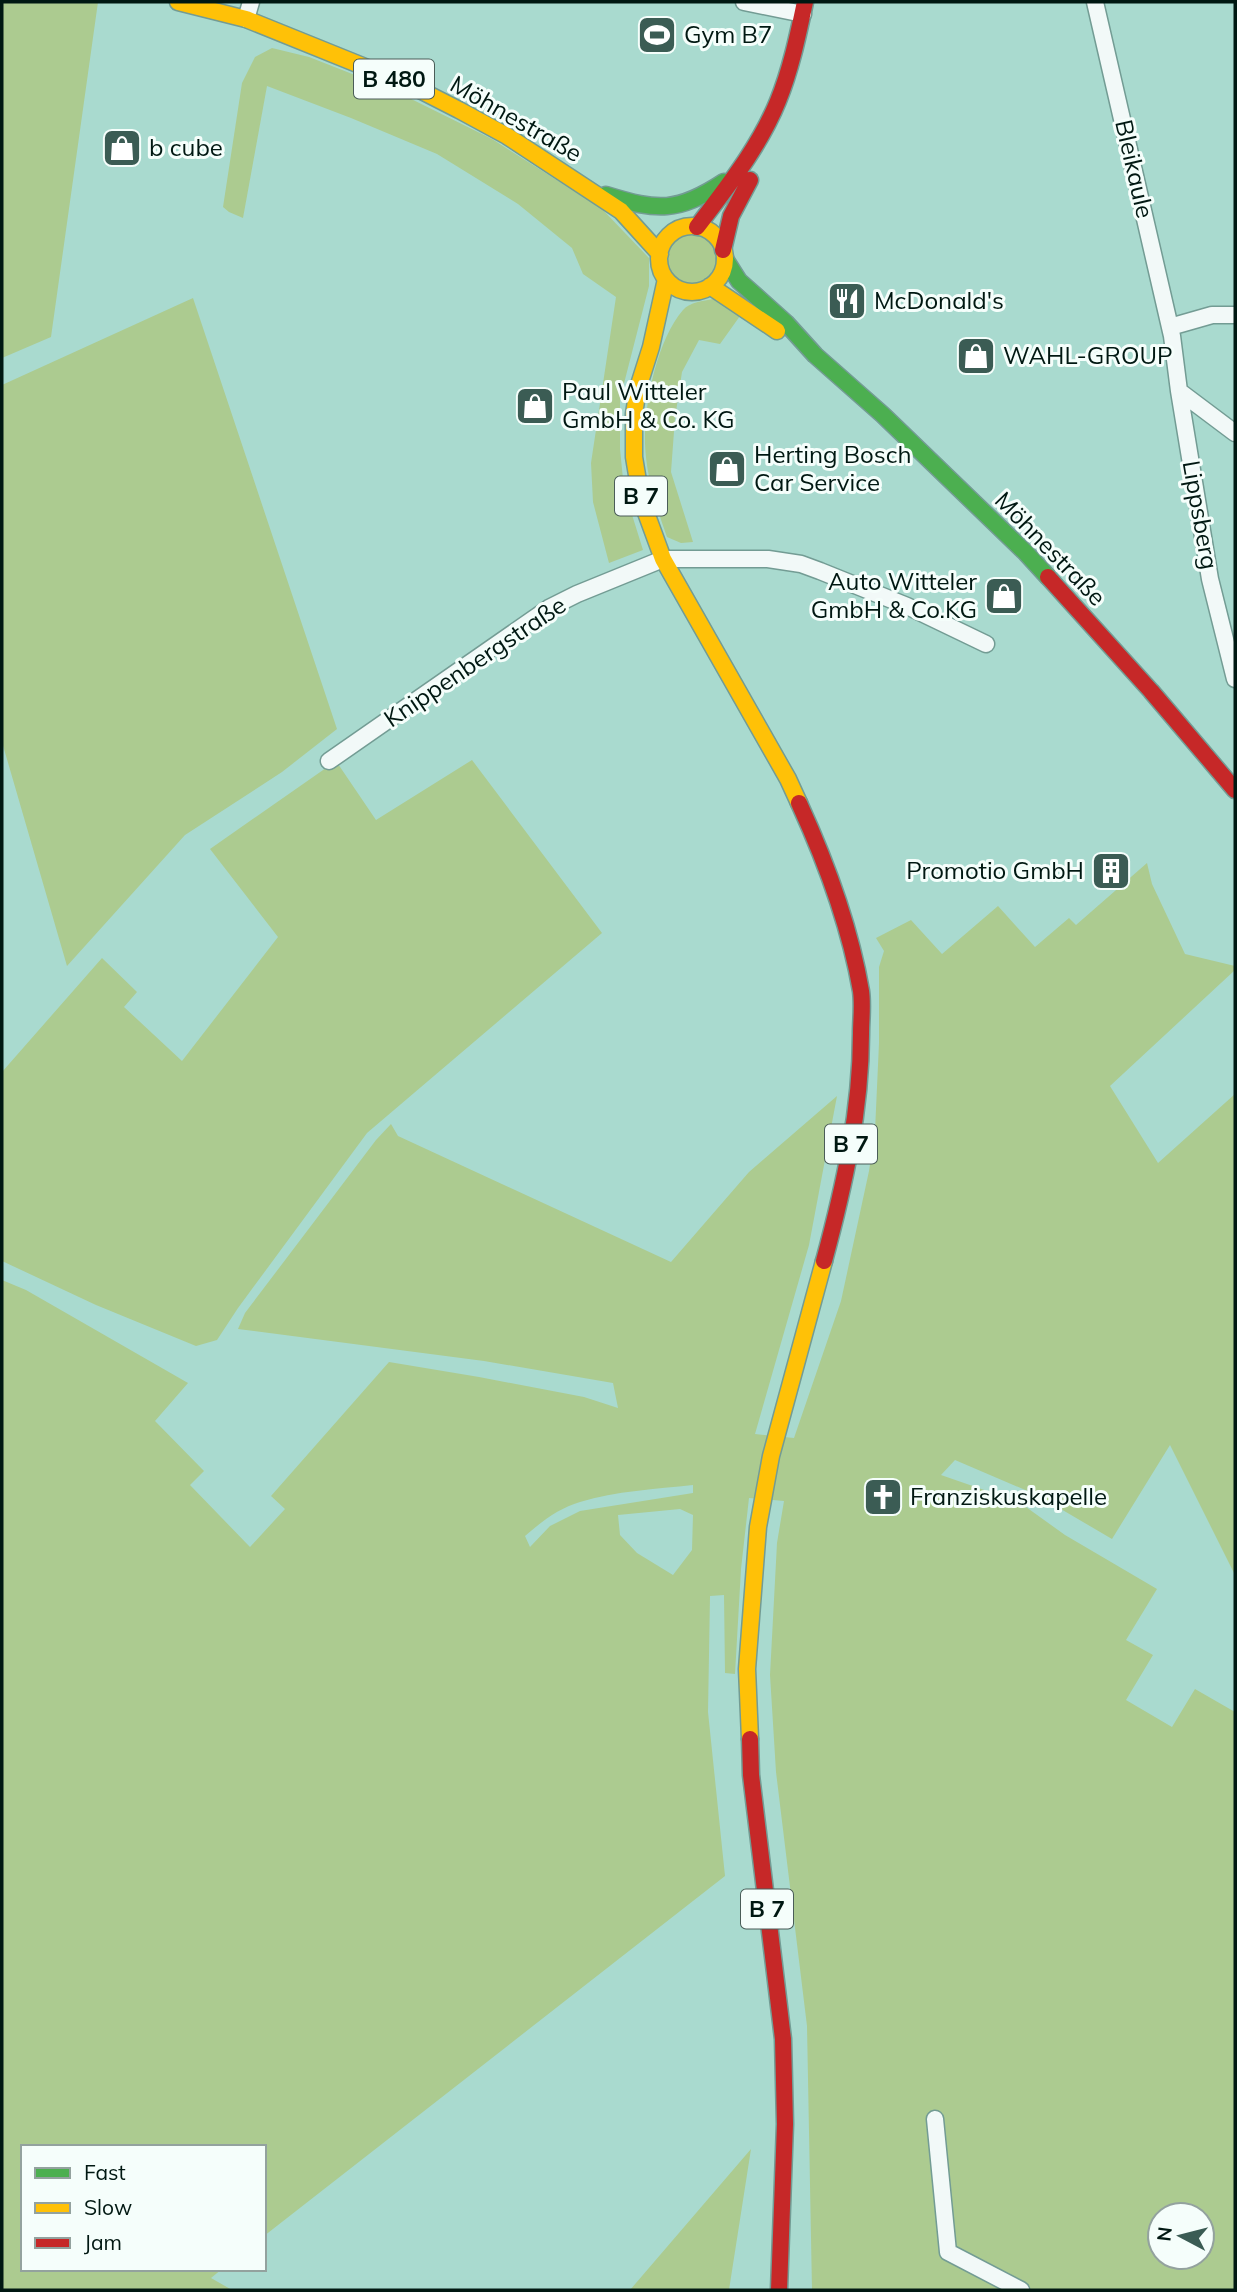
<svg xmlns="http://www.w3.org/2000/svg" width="1237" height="2292" viewBox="0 0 1237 2292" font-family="Mulish,sans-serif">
  <rect width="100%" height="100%" fill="#a9dacf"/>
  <path fill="#accb90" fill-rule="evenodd" d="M2 2H98L51 337 2 358Z
    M272 48 309 57 393 90 492 139 601 208 649 258V286L620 399V449L624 489 643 550 609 563 593 502 591 463 616 297 583 274 572 248 518 204 437 154 351 118 267 86 243 218 229 212 223 207 242 83 255 57Z
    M667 259a25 25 0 1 1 50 0a25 25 0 1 1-50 0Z
    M193 298 337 729 282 772 185 835 67 966 2 742V385Z
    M713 299 740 316 720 344 699 340 682 372 675 418 671 472 693 542 681 543 667 537C656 506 646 476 645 443 644 404 657 340 683 310 690 302 703 301 713 299Z
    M472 760 602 933 367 1133 238 1308 217 1340 196 1346 96 1305 2 1261V1072L102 958 137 992 124 1007 182 1061 278 937 210 849 336 761 376 820Z
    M1147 863 1152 884 1185 954 1235 966V970L1110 1086 1158 1163 1235 1094V1575L1170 1445 1112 1539 1037 1495 955 1460 941 1475 1019 1502 1065 1535 1157 1589 1126 1640 1153 1655 1126 1700 1172 1727 1195 1689 1235 1712V2290H812L807 2026 776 1772 770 1675 777 1543 784 1501 749 1498 741 1569 735 1674 725 1673 724 1595 710 1596 708 1712 725 1876 264 2236V2147H23V2269H222L211 2278 232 2290H2V1280L26 1290 188 1383 155 1421 204 1471 190 1485 250 1547 285 1509 271 1496 389 1362 479 1377 584 1397 618 1408 613 1383 484 1361 238 1329 245 1313 376 1140 391 1124 398 1136 671 1262 749 1172 837 1096 809 1245 755 1434 794 1438 841 1301 869 1171 875 1131 879 1043V967L884 951 876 938 911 920 942 954 998 906 1035 947 1069 918 1076 925ZM693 1485V1493L580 1511 550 1526 530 1547 525 1536C541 1522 559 1508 580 1502 616 1491 656 1489 693 1485ZM680 1509 693 1515 692 1550 673 1575 637 1553 620 1535 618 1515ZM1160 2215H1202V2257H1160Z
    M751 2149 729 2290H630Z"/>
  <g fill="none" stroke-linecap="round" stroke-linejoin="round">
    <g stroke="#739c94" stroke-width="19">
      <path id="street" d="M744 2 803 14
        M1095 2 1172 336 1179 391 1235 433
        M246 19 251 2
        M1170 327 1212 315H1235
        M1179 391 1210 579 1235 679
        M329 761 549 608 577 594 663 559H768L801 564 820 571 907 606 986 644
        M935 2119 948 2252 1021 2290"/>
    </g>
    <g stroke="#739c94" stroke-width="19">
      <path id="fast" d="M606 195C658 211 677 213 724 182
        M725 259 739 281 786 323 815 355 883 415 1026 553 1048 577"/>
    </g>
    <g stroke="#739c94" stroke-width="19">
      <path id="slow" d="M178 2 246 19 412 86 459 110 507 136 621 211 660 254
        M659 259a33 33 0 1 1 66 0a33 33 0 1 1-66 0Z
        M666 279 651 347 638 388 634 414V457L641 499 663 559 788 779 799 803
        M710 286 777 331
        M750 1739 747 1669 758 1527 771 1456 824 1261"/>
    </g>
    <g stroke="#739c94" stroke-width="19">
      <path id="jam" d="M697 227C727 187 759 148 778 101 791 69 798 35 805 2
        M723 250 731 216 750 180
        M1048 577 1151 691 1235 790
        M799 803C826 862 850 927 861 991 863 1005 861 1020 861 1034 861 1111 844 1187 824 1261
        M750 1739 751 1775 783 2039 785 2124 779 2290"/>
    </g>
    <use href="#street" stroke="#f2f9f8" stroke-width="16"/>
    <use href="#fast" stroke="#4caf50" stroke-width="16"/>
    <use href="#slow" stroke="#ffc107" stroke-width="16"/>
    <use href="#jam" stroke="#c62828" stroke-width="16"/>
  </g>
  <defs>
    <g id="stadium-square" transform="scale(2.0125)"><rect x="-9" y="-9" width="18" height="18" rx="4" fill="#3b5c54" stroke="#f5fefb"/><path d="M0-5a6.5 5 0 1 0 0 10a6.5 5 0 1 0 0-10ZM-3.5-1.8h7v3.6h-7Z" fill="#fff"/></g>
    <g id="shop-square" transform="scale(2.0125)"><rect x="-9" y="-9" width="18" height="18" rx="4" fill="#3b5c54" stroke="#f5fefb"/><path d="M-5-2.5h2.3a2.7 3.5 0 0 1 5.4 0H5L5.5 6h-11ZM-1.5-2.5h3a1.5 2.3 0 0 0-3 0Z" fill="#fff"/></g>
    <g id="restaurant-square" transform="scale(2.0125)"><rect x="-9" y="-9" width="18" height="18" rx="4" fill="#3b5c54" stroke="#f5fefb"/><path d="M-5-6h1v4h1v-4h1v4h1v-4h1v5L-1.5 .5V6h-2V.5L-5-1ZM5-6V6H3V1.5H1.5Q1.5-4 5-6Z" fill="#fff"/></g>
    <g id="building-square" transform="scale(2.0125)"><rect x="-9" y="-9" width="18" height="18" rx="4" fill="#3b5c54" stroke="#f5fefb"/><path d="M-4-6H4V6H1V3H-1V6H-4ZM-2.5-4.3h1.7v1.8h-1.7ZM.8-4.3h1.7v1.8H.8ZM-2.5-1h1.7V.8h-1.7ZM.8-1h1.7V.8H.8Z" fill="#fff"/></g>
    <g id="church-square" transform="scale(2.0125)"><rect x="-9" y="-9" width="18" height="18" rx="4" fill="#3b5c54" stroke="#f5fefb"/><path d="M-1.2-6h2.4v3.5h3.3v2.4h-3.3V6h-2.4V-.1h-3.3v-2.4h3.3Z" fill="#fff"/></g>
  </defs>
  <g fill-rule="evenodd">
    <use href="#stadium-square" x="657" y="35"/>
    <use href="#shop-square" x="122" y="148"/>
    <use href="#restaurant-square" x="847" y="301"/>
    <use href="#shop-square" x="976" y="356"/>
    <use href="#shop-square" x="535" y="406"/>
    <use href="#shop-square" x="727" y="469"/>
    <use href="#shop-square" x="1004" y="596"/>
    <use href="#building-square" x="1111" y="871"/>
    <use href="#church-square" x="883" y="1497"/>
  </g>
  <g text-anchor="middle" stroke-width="6" stroke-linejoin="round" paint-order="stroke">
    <g fill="#f5fefb" stroke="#4a5d58" stroke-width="2">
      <rect x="354" y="59.5" width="80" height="39" rx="5"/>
      <rect x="615" y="476.5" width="52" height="39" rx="5"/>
      <rect x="825" y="1124.5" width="52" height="39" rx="5"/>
      <rect x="741" y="1889.5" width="52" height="39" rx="5"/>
    </g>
    <g font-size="23" font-weight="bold" fill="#001812">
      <text x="394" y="87">B 480</text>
      <text x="641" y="504">B 7</text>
      <text x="851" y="1152">B 7</text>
      <text x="767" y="1917">B 7</text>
    </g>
    <g font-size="24" fill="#001812" stroke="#f5fefb" text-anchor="start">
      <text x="684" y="43">Gym B7</text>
      <text x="149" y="156">b cube</text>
      <text x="874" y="309">McDonald's</text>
      <text x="1003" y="364">WAHL-GROUP</text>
      <text x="562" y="400">Paul Witteler<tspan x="562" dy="28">GmbH &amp; Co. KG</tspan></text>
      <text x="754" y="463">Herting Bosch<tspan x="754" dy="28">Car Service</tspan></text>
      <text x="977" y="590" text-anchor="end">Auto Witteler<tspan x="977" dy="28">GmbH &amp; Co.KG</tspan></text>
      <text x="1084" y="879" text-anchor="end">Promotio GmbH</text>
      <text x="910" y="1505">Franziskuskapelle</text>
    </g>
    <g font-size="24" fill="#001812" stroke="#f5fefb">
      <text transform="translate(516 119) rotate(30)" y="8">Möhnestraße</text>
      <text transform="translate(1134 169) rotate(77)" y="8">Bleikaule</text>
      <text transform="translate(1200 515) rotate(80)" y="8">Lippsberg</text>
      <text transform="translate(1050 549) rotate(46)" y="8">Möhnestraße</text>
      <text transform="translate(475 662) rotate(-34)" y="8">Knippenbergstraße</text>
    </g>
  </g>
  <rect width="1237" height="2292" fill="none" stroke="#001812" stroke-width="7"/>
  <rect x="21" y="2145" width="245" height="126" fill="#f5fefb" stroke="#93a29e" stroke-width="2"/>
  <rect x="35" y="2168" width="35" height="10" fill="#4caf50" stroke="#93a29e" stroke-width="2"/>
  <text x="84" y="2180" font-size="21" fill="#001812">Fast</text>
  <rect x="35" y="2203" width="35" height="10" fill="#ffc107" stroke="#93a29e" stroke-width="2"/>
  <text x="84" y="2215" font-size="21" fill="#001812">Slow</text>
  <rect x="35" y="2238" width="35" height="10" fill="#c62828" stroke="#93a29e" stroke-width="2"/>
  <text x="84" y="2250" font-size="21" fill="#001812">Jam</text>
  <g transform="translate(1181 2236) rotate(277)"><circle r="33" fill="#f5fefb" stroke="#93a29e" stroke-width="2"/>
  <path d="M0-5L12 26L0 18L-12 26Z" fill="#3b5c54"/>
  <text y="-10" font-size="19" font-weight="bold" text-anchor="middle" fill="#001812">N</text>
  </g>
</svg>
